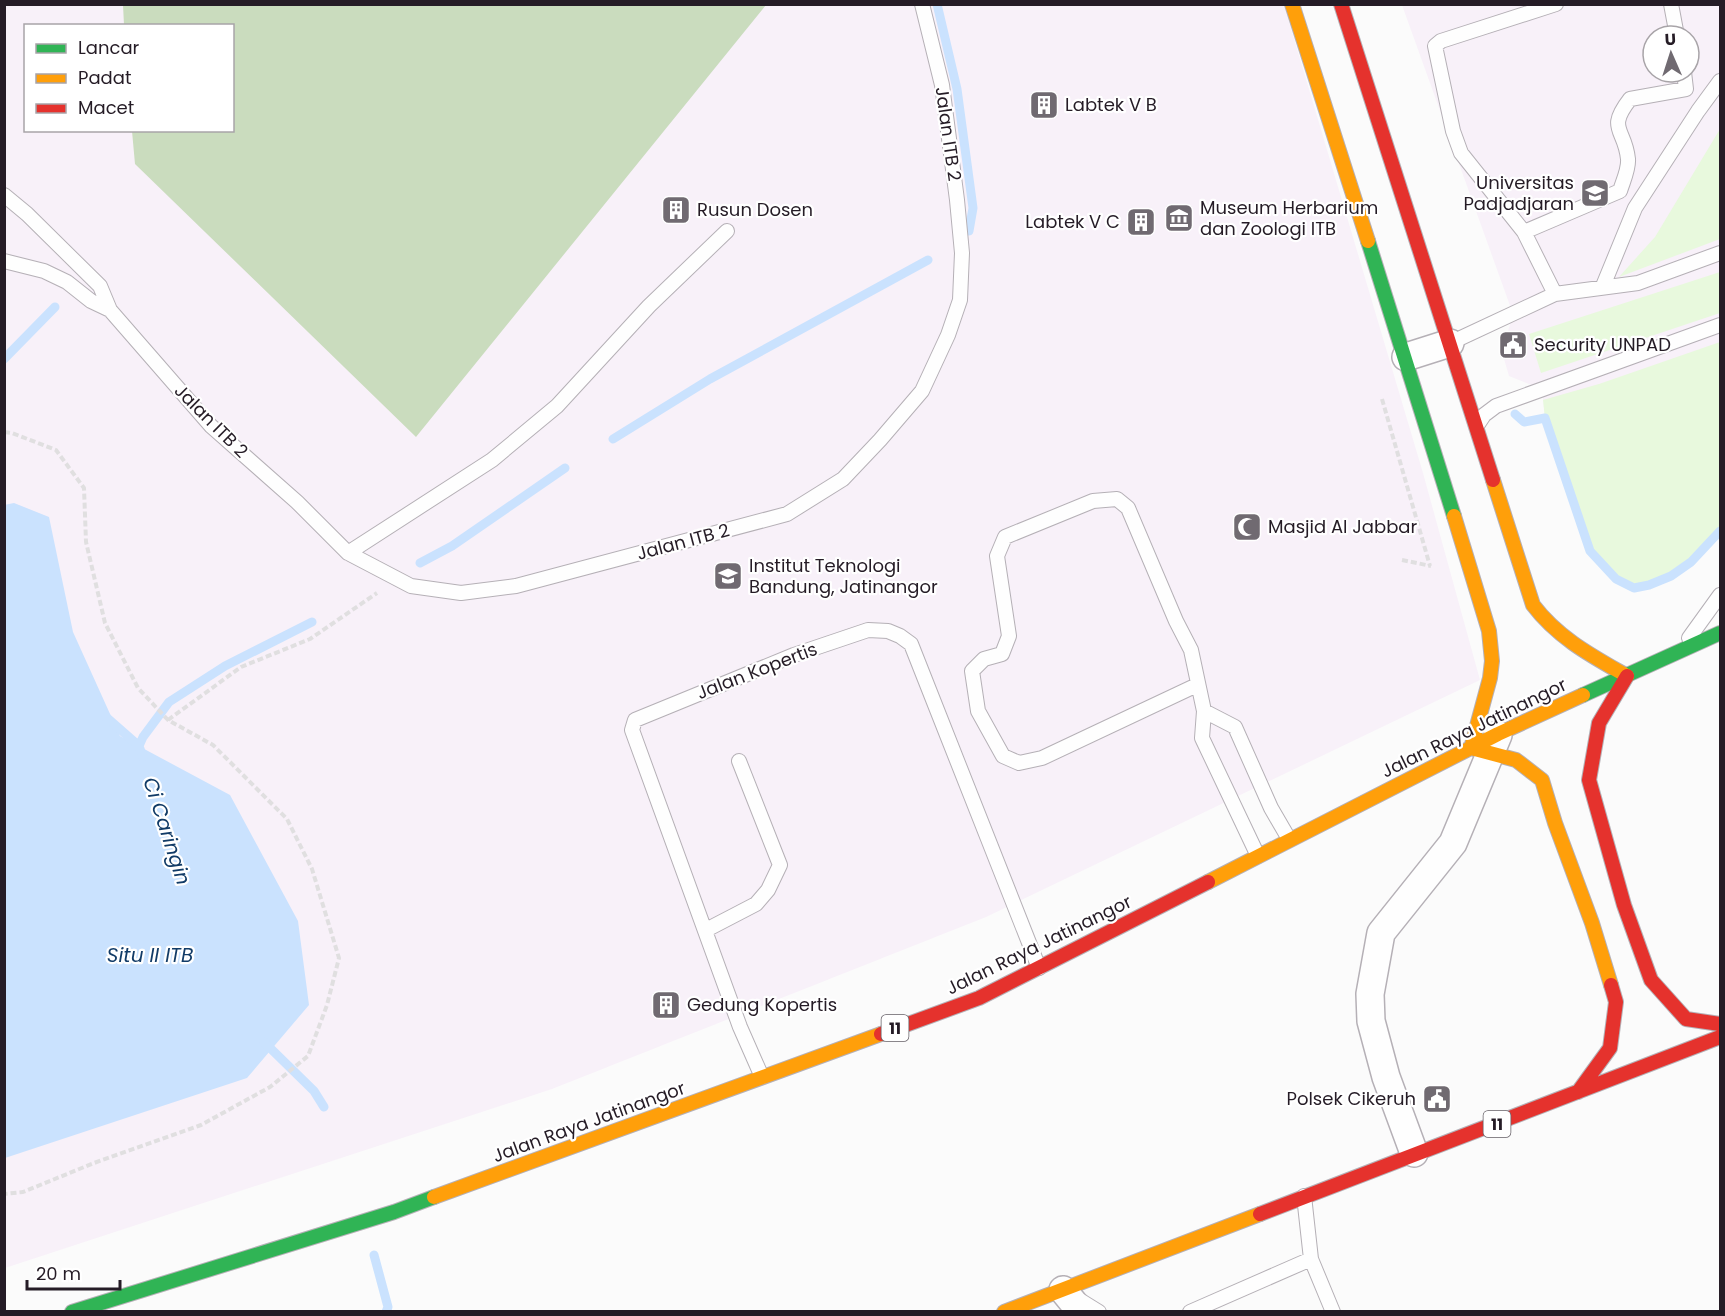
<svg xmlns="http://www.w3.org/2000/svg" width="1725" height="1316" viewBox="0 0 1725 1316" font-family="Poppins,sans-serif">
  <rect width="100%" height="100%" fill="#fbfbfb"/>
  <path fill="#f8f1f9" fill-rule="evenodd" d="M4 5H1284L1423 473 1480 680 986 917 552 1089 5 1268ZM26 26H232V130H26Z
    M1402 5H1720V531L1691 562 1671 576 1649 585 1634 588 1616 579 1590 551 1545 418 1542 389 1509 376 1502 352 1513 314ZM1653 36H1689V72H1653Z"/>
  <path fill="#e8f9dd" d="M1720 129V239L1619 277 1655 237Z
    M1720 272V313L1541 373 1529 334Z
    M1720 342V531L1691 562 1671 576 1649 585 1634 588 1616 579 1590 551 1545 419 1543 400 1599 384Z"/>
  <path fill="#cadcbe" d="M123 5V4L766 5 416 437 135 164 132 131 232 130V26L124 25Z"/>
  <path fill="#cae2fe" d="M14 503 49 517 73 632 120 736 230 795 298 921 309 1005 247 1078 5 1158 4 505Z"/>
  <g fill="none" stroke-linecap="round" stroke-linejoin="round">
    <path stroke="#cae2fe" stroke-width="9" d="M937 4 957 89 973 208 969 231
      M4 359 55 307
      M1515 414 1524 422 1545 418 1590 551 1616 579 1634 588 1649 585 1671 576 1691 562 1720 531
      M613 439 710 379 928 260
      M420 563 452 546 565 468
      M106 717 139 746 143 757
      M139 746 143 737 169 702 225 666 312 622
      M264 1042 314 1091 324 1107
      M374 1255 388 1307 386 1312"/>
    <g stroke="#b5b0b6" stroke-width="16">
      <path id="lane" d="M1671 4 1677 36
        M4 195 27 214 100 286 110 310 211 426 297 502 348 553 411 586 461 593 516 586 787 514 843 479 880 440 922 391 948 335 960 300 962 253 957 200 942 85 922 4
        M1524 232 1620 191C1623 181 1629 169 1628 159 1625 128 1606 130 1630 99L1686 89 1684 72
        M4 261 44 271 67 282 91 301 110 310
        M1603 286 1635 208 1698 111 1720 81
        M1555 294 1524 232 1461 153 1453 131 1435 46 1441 41 1556 4
        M1450 343 1555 294 1638 283 1720 253
        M1478 424 1484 415 1496 406 1720 325
        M348 553 492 460 557 406 649 306 727 231
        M1689 638 1720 595
        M1197 685 1042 758 1019 763 1003 756 978 711 972 671 984 659 1002 654 1009 636 997 556 1005 537 1093 501 1117 499 1128 508 1176 621 1191 650 1204 711 1202 738 1258 856
        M1204 711 1235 727 1271 808 1289 839
        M706 930 756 904 768 890 780 865 739 761
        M762 1077 740 1027 632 730 635 720 794 655 868 630 888 631 900 636 911 644 1039 968
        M1304 1196 1311 1259 1333 1312
        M1078 1299 1099 1312
        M1190 1312 1311 1259"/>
    </g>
    <g stroke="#b5b0b6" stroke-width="30">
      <path id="street" d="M1406 357 1450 343
        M1414 1153 1386 1077 1371 1021 1370 994 1381 933 1453 843 1498 735
        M1063 1290 1081 1312"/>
    </g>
    <g stroke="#b5b0b6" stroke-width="16">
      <path id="fast" d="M1368 241 1454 516
        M1583 695 1720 633
        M72 1312 394 1212 434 1197"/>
    </g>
    <g stroke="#b5b0b6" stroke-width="16">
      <path id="slow" d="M1292 4 1368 241
        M1493 480 1533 605C1558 638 1592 656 1627 676
        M1454 516 1489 631 1492 661 1490 678 1471 748
        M1471 748 1516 760 1542 780 1555 823 1592 923 1611 985
        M1208 882 1498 734 1583 695
        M434 1197 881 1034
        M1004 1312 1260 1214"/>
    </g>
    <g stroke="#b5b0b6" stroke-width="16">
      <path id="jam" d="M1341 4 1493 480
        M1627 676 1599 723 1589 780 1624 905 1651 980 1686 1019 1720 1024
        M881 1034 979 998 1208 882
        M1578 1092 1610 1048 1616 1002 1611 985
        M1260 1214 1720 1037"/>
    </g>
    <path stroke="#e0dfe0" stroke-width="4" stroke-dasharray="6 3" stroke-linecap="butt" d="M1382 399 1430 566
      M4 432 12 433 56 450 84 488 86 542 105 623 138 688 168 720 213 745 287 819 312 869 339 958 327 1005 308 1056 270 1087 201 1125 94 1163 23 1192 4 1194
      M1402 560 1431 566
      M168 720 241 667 310 639 377 593"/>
    <use href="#lane" stroke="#fefefe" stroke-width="14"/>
    <use href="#street" stroke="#fefefe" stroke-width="27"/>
    <use href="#fast" stroke="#30b455" stroke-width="14"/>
    <use href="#slow" stroke="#ff9f0a" stroke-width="14"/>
    <use href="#jam" stroke="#e5322d" stroke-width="14"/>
  </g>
  <defs>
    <g id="building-square" transform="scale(1.5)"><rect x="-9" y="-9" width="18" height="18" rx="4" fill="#706a71" stroke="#fff"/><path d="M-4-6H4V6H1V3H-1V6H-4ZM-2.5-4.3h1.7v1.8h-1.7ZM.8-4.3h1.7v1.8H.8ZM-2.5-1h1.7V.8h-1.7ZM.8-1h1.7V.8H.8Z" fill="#fff"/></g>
    <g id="university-square" transform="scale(1.5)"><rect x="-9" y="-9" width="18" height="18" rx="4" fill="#706a71" stroke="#fff"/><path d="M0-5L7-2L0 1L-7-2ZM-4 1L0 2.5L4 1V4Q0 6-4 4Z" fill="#fff"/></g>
    <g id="museum-square" transform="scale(1.5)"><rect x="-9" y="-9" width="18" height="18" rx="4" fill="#706a71" stroke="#fff"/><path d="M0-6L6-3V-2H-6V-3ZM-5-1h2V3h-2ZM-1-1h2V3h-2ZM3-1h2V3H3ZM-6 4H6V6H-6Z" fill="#fff"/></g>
    <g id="civic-square" transform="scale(1.5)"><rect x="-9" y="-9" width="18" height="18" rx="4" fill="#706a71" stroke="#fff"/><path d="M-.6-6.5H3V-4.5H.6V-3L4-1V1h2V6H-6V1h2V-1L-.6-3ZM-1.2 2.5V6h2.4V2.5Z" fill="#fff"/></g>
    <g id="mosque-square" transform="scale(1.5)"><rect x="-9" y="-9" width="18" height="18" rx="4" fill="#706a71" stroke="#fff"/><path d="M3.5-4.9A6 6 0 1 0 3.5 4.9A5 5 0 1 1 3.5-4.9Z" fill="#fff"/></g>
  </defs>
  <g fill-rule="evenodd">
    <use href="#building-square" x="1044" y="105"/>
    <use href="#university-square" x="1595" y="193"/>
    <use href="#building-square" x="676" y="210"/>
    <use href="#museum-square" x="1179" y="218"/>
    <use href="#building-square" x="1141" y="222"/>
    <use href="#civic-square" x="1513" y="345"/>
    <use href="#mosque-square" x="1247" y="527"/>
    <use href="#university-square" x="728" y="576"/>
    <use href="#building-square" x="666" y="1005"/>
    <use href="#civic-square" x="1437" y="1099"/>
  </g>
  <g text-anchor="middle" stroke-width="4.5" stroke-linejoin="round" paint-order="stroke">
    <g fill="#fff" stroke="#666067" stroke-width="1.5">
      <rect x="881.5" y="1015" width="27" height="26" rx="4.5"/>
      <rect x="1483.5" y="1111" width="27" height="26" rx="4.5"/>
    </g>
    <g font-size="16" font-weight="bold" fill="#251c26">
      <text x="895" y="1034">11</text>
      <text x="1497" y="1130">11</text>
    </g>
    <g font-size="18" fill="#251c26" stroke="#fff" text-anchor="start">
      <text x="1065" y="111">Labtek V B</text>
      <text x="1574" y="189" text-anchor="end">Universitas<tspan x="1574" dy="21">Padjadjaran</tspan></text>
      <text x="1200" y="214">Museum Herbarium<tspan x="1200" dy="21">dan Zoologi ITB</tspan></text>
      <text x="697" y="216">Rusun Dosen</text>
      <text x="1120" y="228" text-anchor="end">Labtek V C</text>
      <text x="1534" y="351">Security UNPAD</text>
      <text x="1268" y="533">Masjid Al Jabbar</text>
      <text x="749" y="572">Institut Teknologi<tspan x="749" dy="21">Bandung, Jatinangor</tspan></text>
      <text x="687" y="1011">Gedung Kopertis</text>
      <text x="1416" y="1105" text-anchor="end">Polsek Cikeruh</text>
    </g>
    <g font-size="18" fill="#251c26" stroke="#fff">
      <text transform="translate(948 134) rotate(82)" y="6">Jalan ITB 2</text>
      <text transform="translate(211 421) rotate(45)" y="6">Jalan ITB 2</text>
      <text transform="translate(683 542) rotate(-15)" y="6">Jalan ITB 2</text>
      <text transform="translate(757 671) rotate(-21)" y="6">Jalan Kopertis</text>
      <text transform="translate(1474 728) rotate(-26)" y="6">Jalan Raya Jatinangor</text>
      <text transform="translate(1039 945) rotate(-26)" y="6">Jalan Raya Jatinangor</text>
      <text transform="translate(589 1122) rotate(-20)" y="6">Jalan Raya Jatinangor</text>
    </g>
    <g font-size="20" font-style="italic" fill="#113b67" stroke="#fff">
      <text transform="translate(167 831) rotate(72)" y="7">Ci Caringin</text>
      <text x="150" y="962">Situ II ITB</text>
    </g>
  </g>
  <rect width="1725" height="1316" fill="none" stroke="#251c26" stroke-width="12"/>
  <rect x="24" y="24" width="210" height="108" fill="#ffffff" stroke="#a8a4a8" stroke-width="1.5"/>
  <rect x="36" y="44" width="30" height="9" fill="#30b455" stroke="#a8a4a8" stroke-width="1.5"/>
  <text x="78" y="54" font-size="18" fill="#251c26">Lancar</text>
  <rect x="36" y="74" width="30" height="9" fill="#ff9f0a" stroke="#a8a4a8" stroke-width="1.5"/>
  <text x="78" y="84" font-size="18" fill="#251c26">Padat</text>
  <rect x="36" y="104" width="30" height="9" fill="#e5322d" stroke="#a8a4a8" stroke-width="1.5"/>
  <text x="78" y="114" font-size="18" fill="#251c26">Macet</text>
  <g transform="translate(1671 54) rotate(357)"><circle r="28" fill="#ffffff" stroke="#a8a4a8" stroke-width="1.5"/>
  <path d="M0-4.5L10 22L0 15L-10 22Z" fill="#706a71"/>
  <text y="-9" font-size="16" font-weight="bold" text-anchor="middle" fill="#251c26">U</text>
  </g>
  <path d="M27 1280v9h93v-9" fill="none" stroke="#251c26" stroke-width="3"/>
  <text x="36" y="1280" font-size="18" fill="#251c26" stroke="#ffffff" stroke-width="4.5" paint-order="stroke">20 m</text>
</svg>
